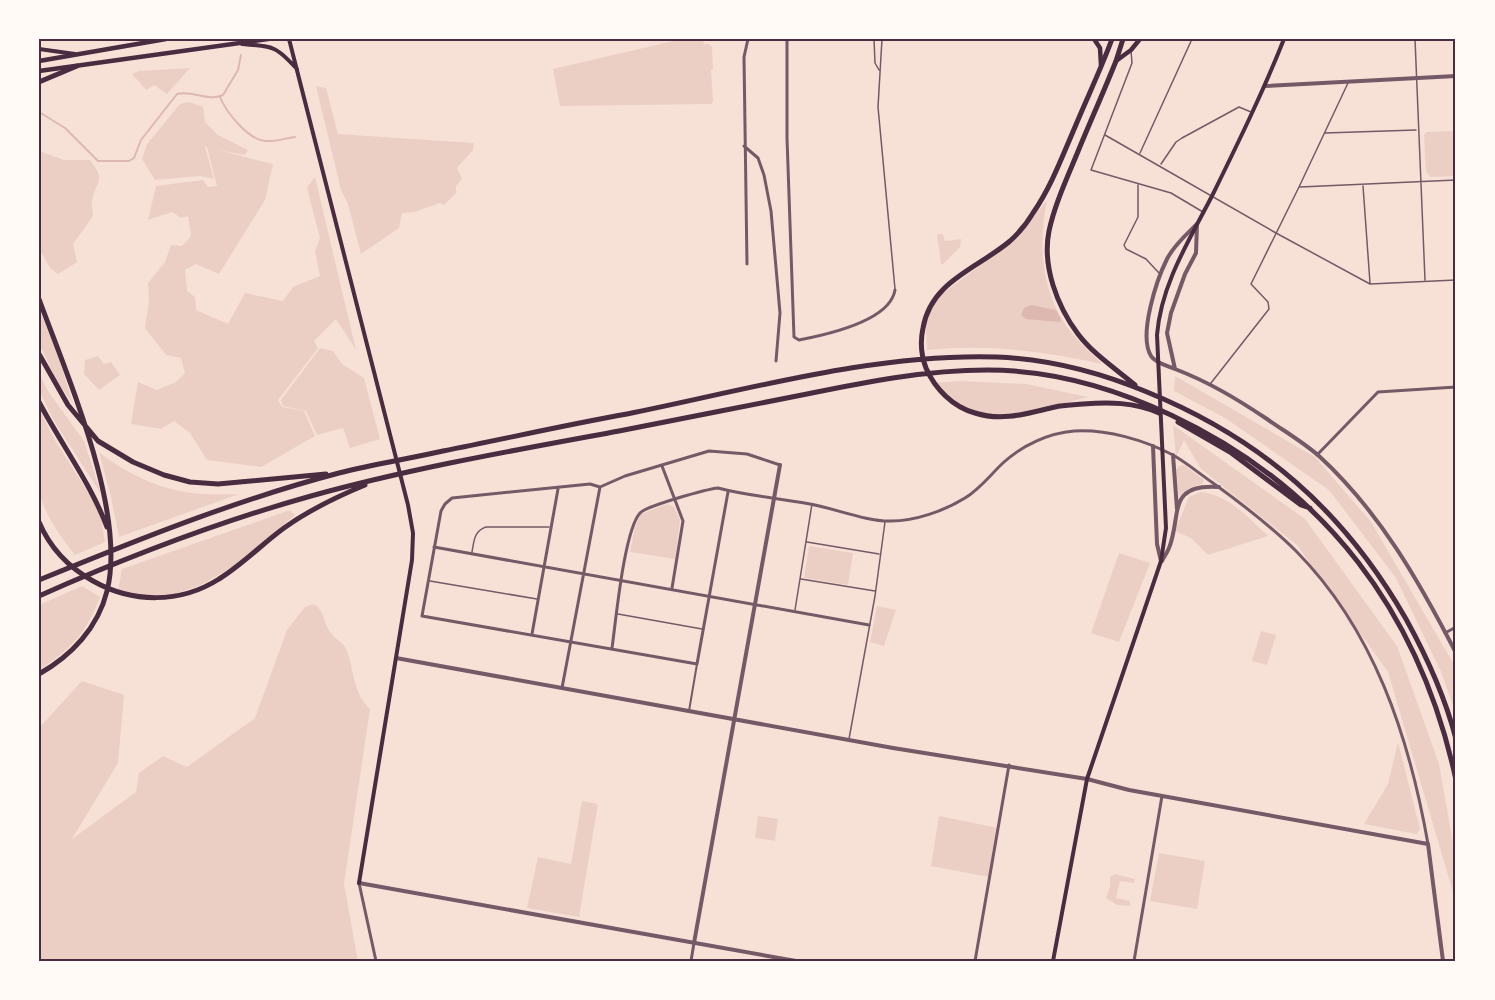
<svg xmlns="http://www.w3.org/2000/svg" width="1495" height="1000" viewBox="0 0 1495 1000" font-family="Mulish,sans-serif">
  <rect width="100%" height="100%" fill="#f7e1d7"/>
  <path fill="#ebcfc5" d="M682 39H703L704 44H709L712 47 713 69 711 70 713 101 711 104 560 106 553 69Z
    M190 68 167 94 154 85 146 90 132 74 139 71Z
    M316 86 326 88 338 134 474 143 473 150 457 168 462 179 456 186V193L444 205 440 203 415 212 402 213 399 228 361 254 348 204 341 190Z
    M189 102 203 107 205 122 218 135 248 150 245 155 218 150 273 164 265 200 219 274 196 264 185 270 187 291 195 297 196 310 228 324 245 293 283 301 293 287 320 276 315 251 320 238 307 188 315 177 356 350 336 319 314 341 318 348 278 400 282 407 304 411 315 436 261 467 207 460 190 433 174 421 161 429 131 424 138 382 157 390 176 382 185 373 181 358 166 355 145 328 149 301 148 283 165 262 171 245 182 246 191 236 188 216 181 218 172 212 148 220 156 186 203 180 208 187 217 186 207 147H205L214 179 200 176 155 180 142 159 147 144 180 104Z
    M1456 131V176L1430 177 1426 172 1424 135 1427 132Z
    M39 151 64 160H90C107 182 96 179 92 201 91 205 93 211 93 216L73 244 77 262 58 274 50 268 39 248Z
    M1047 200C1037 248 1042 299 1075 337 1084 347 1093 355 1102 364 1044 351 986 344 927 350L926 329 929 310 940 295 1015 240Z
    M937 234H943L945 241 961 239 960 247 943 264H941Z
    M39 307 62 368 73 404 56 380 39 343Z
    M320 348 333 351 342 364 364 378 380 439 350 448 343 428 317 435 306 411 283 406 281 400Z
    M98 356 104 364 111 362 120 375 99 390 84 374 85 360Z
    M39 373 48 391 84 441 101 494 53 419 39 390Z
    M1175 376 1315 457 1371 522 1456 668V714L1441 672 1396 578 1329 490 1225 418 1174 391Z
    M961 381 1026 384 1088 397 1014 417 967 411 934 383Z
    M39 408 53 437 94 502 101 518 105 542 75 555C61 538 42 511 39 489 36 463 39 435 39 408Z
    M1173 425 1305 519 1397 646 1439 764 1456 860V919L1453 892 1388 672 1297 545 1201 469 1184 440 1176 457Z
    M99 452C126 473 158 489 192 493 207 495 224 494 239 494L119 537 111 497Z
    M1184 465 1204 480 1202 484 1189 488 1179 497 1176 470 1179 466Z
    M1201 492C1229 495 1249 518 1268 536L1208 555 1191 538 1175 531 1189 497Z
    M667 504 674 507 680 520 675 559 630 552 635 527 641 514Z
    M290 510 295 515 237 564 203 584 175 594 146 598 118 591 122 569Z
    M809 546 853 553 848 585 804 578Z
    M1119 553 1150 563 1119 642 1091 633Z
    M82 586 100 597C87 632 71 650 39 670V605Z
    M314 604C325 611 323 622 330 632 334 638 343 642 346 649 355 670 352 692 370 709L344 884 358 961H39V728L82 681 124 695 118 763 72 839 136 792 139 773 163 756 187 767 255 718 287 630 305 607Z
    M877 606 896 610 884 646 870 642Z
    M1261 631 1276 635 1267 665 1252 661Z
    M1398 742 1420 829 1417 834 1364 824 1388 784Z
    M582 801 598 804 579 917 527 908 538 857 571 864Z
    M758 816 778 819 775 841 755 838Z
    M939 816 998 828 989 877 931 866Z
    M1159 853 1205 861 1197 909 1150 901Z
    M1115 874 1135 879 1134 883 1120 881 1116 898 1130 901V906L1117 905 1106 898 1110 887V877Z"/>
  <path fill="#dcb8b0" d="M1031 305 1056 310 1061 319 1060 322 1026 319 1021 315 1024 308Z"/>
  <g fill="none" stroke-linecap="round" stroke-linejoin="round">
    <path stroke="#dcb8b0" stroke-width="2" d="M220 97C226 112 248 140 266 141 275 142 286 138 295 137
      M39 112 65 128 98 161H129L134 158 141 140 177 94C193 90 208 102 223 95L238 70 241 55"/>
    <path stroke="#755966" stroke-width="1.5" d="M874 39 875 63 879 70
      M882 39 878 107 895 289
      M1415 39 1425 280
      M1131 51 1132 63 1091 170 1171 193 1203 212
      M1325 133 1416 130
      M1105 135 1276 233 1370 284 1456 280
      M1140 153 1192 39
      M1161 164 1176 142 1182 138 1239 107 1251 112
      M1138 185V217L1124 245 1126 249 1146 259 1159 273
      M1363 186 1370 283
      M1300 187 1456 180
      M1211 383 1269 309 1268 302 1251 284 1299 187 1348 83
      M807 542 879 554
      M472 552C474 541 474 531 486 527H549
      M801 579 875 591
      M430 581 537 599
      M795 610 812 504
      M618 614 702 629
      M849 739 875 596 885 522"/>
    <path stroke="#755966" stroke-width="2" d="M689 711 697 664"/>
    <path stroke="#755966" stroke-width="3" d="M787 39V138L794 337 799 340C825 335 890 321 895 290
      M744 146 758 158 764 175 771 211 780 313 776 361
      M747 264 744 57 748 39
      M1317 455 1378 392 1456 387
      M662 466 683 521 672 588
      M728 492 697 664 422 616 441 511 445 504 452 498 590 484 600 487 625 476 709 451 747 454 780 465
      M434 547 869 625
      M1445 633 1456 627
      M532 634 558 489
      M612 648C616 620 624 531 640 513 646 506 707 489 718 488 748 496 779 498 810 504 833 508 868 522 891 521 915 521 944 511 965 498 980 489 991 474 1004 462 1023 445 1049 433 1074 431 1107 429 1144 440 1173 455 1187 463 1200 474 1213 483 1242 504 1270 525 1296 551 1374 630 1409 736 1428 844
      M562 688 600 487
      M359 883 376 961
      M691 961 694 943
      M975 961 1009 765
      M1134 961 1162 796"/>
    <path stroke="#755966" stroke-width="4" d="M1265 86 1456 76
      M1197 224 1196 253 1185 274 1171 313 1167 333 1175 369C1168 366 1155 363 1151 356 1138 335 1157 279 1167 259 1174 245 1187 234 1197 224Z
      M1175 369C1209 382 1237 399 1267 419 1284 431 1303 442 1319 456 1379 511 1419 581 1456 653
      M1153 446 1157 544 1161 561
      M1173 455 1177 509
      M1162 561C1164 557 1167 553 1169 548 1182 516 1166 483 1219 487
      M396 658 893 748 1087 779 1129 790 1428 844 1443 961
      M359 883 796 961
      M694 943 780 465"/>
    <path stroke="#4a2c40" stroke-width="4" d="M289 39 408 505 413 533 412 560 359 883
      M242 44C274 47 275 45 297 69
      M39 49 75 54
      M1053 961 1087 779 1161 561 1166 528 1157 335C1161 284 1190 239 1213 194 1238 143 1263 92 1284 39"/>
    <path stroke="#4a2c40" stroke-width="4.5" d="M1094 39 1100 48 1101 65
      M39 61 166 39
      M1116 61 1131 50 1140 39
      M39 71 268 39"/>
    <path stroke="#4a2c40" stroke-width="5" d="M1112 39C1101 69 1087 98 1075 127 1062 157 1051 187 1033 213 1027 223 1019 233 1010 241 977 269 931 281 923 328 920 342 921 355 926 368 935 389 953 407 975 413 1003 422 1028 413 1055 407 1064 405 1074 405 1083 404 1109 402 1134 402 1159 413
      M1123 39 1116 61C1104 91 1091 120 1079 149 1068 176 1055 203 1049 231 1042 266 1057 306 1078 334 1093 354 1116 369 1135 385
      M39 82 77 66
      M39 299C67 376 127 512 107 591 98 628 71 656 39 674
      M39 354 68 405 98 441 133 462 164 475 190 482 218 484 326 474
      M39 402C61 444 90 482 107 527
      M1178 422 1230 452 1301 505 1310 508
      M39 522C50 548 68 567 93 581 132 603 180 604 219 579 242 565 262 544 284 528 309 510 336 497 365 485
      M39 580C137 540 236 500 339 473 373 464 408 459 443 451 504 439 565 425 627 414 747 390 874 353 997 357 1049 359 1099 372 1147 392 1262 439 1344 511 1406 619 1427 657 1445 697 1456 739
      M39 596C127 557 218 522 311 496 412 468 516 450 619 431 682 419 744 406 807 394 866 382 926 370 987 370 1051 370 1114 388 1171 415 1326 488 1420 613 1456 780"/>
  </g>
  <rect width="1495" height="1000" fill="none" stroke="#fffaf5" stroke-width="81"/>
  <rect x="40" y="40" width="1414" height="920" fill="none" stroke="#4a2c40" stroke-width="2"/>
</svg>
